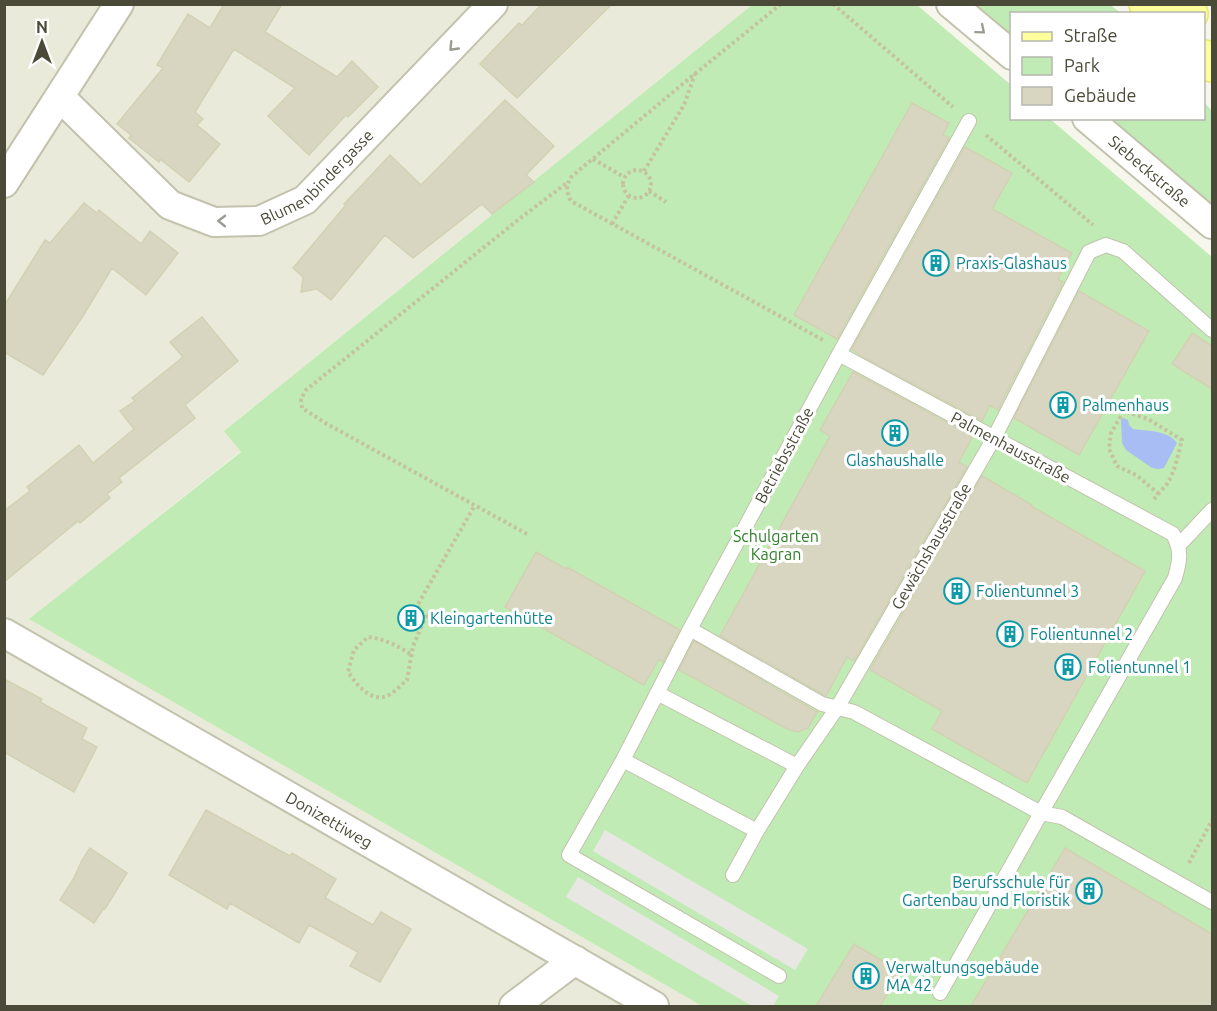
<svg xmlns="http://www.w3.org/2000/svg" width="1217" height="1011" viewBox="0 0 1217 1011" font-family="Ubuntu,sans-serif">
  <rect width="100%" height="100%" fill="#f6f6ec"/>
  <path fill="#eaeada" d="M5 5H752L225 430 241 451 30 619 702 1006H5Z"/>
  <path fill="#c1ebb4" d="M752 5H917L1011 85 1012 118 1050 119 1212 257V1006H702L29 619 241 452 224 431Z
    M972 5H1110L1121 13 1012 14 1011 37Z
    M1204 102 1212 111V206L1108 119 1204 118Z"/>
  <path fill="#e8e7e3" d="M605 830 808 949 795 970 593 851Z
    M578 877 779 996 773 1006H752L566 897Z"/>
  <path fill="#a8bdf3" d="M1123 418 1128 420 1129 425 1133 429C1147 431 1168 430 1177 443L1164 468 1158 469 1152 468 1126 450 1122 443 1121 420Z"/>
  <path fill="#d8d6c0" stroke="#d3d1b3" stroke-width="1.5" d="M224 4H282L265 32 337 77 352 61 378 87 348 117 346 115 309 155 268 116 295 88 234 49 195 112 203 119 197 125 220 144 189 182 160 159 159 162 129 138 131 135 117 124 163 68 157 65 188 14 210 28Z
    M542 4H612L517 98 480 64 519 23 522 25Z
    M505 100 554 146 526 175 534 182 492 214 482 204 413 258 385 235 331 300 317 289 301 292 303 277 293 268 346 205 344 204 390 155 421 185Z
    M912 103 949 123 943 135 949 138 837 339 794 315Z
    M965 147 1012 173 992 209 1072 253 1058 279 1063 282 998 410 990 405 982 421 861 356 852 349Z
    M84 203 97 213 99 210 141 244 150 231 178 253 146 295 112 268 83 316 43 375 4 352V306L45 240 50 243Z
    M1079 291 1149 331 1079 455 1014 418Z
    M202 317 238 361 185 405 195 418 119 478 122 482 107 494 110 498 80 523 78 521 4 582V511L30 491 27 487 79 445 93 463 134 429 120 411 135 401 132 398 183 357 170 342Z
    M1192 333 1212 346V389L1172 364Z
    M853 372 973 436 959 462 967 467 854 661 847 657 826 696 720 636 830 436 820 430Z
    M982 476 1032 505 1031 506 1145 571 1027 783 932 729 942 711 870 670Z
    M536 552 566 569 567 567 680 630 663 662 659 659 644 685 505 607Z
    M694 641 817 712 808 728 798 732 787 729 679 670Z
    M4 679 42 699 40 702 87 728 82 739 97 747 74 792 4 752Z
    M206 810 290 856 292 853 336 879 325 898 373 925 381 912 411 929 380 982 350 966 358 952 309 925 299 943 230 903 227 909 169 875Z
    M90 848 127 873 105 909 104 908 94 923 60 900 74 878 82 860Z
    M1065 848 1212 934V1006H971Z
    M854 944 901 972 880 1006H816Z"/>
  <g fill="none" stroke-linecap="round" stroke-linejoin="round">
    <g stroke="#c2c2ad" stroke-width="16">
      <path id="service" d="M839 354 1173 534C1182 551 1180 560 1175 578L1041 813 940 993
        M1179 545 1212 510
        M690 629 822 704 854 712 1041 813 1062 817 1212 902
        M657 693 797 766
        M623 760 757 831
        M733 875 757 831 797 766 837 708 994 438 1089 252 1106 245 1123 251 1212 330
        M779 976 569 855 623 760 690 629 839 354 969 121"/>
    </g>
    <g stroke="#c2c2ad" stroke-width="32">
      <g id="minor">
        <path d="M951 4 1012 55"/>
        <path id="s1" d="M60 97 170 205 214 222 259 221 305 200 493 4"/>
        <path id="s2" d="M1087 118 1212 224"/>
        <path d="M4 183 119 4"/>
        <path id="s3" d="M4 633 654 1006"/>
        <path d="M514 1006 575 960"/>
      </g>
    </g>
    <g stroke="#e6e868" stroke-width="36">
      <path id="primary" d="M1146 4 1156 14
        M1180 4 1191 14
        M1204 57 1212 65"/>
    </g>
    <path stroke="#c4c39e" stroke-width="4" stroke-dasharray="3 3" stroke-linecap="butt" d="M781 4 696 73 571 177C566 186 566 192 571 201L823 340
      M833 4 953 107
      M986 135 1093 225
      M593 159 624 177
      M623 184a14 14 0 1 1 28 0a14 14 0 1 1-28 0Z
      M644 171 684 105 695 74
      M649 191 666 202
      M612 224 629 195
      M1154 499C1158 494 1163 489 1167 484 1175 472 1178 454 1182 440L1148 419 1124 411 1111 433 1109 449 1117 466 1136 475 1159 494
      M527 534 327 424 302 408 301 399 306 390 523 216 567 183
      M410 654C397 645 384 639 368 637L354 650 348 672C357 685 370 702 387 696 394 693 401 685 407 680L413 646 426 616 417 606 475 505
      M1189 863 1212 820"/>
    <use href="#service" stroke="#fff" stroke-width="14"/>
    <use href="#minor" stroke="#fff" stroke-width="28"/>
    <use href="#primary" stroke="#fcff9c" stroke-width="33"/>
  </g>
  <defs><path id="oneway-chevron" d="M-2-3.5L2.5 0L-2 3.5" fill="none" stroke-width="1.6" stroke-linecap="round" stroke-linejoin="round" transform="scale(1.5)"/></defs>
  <g stroke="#9c9b92">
    <use href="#oneway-chevron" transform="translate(981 30) rotate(40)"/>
    <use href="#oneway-chevron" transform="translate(453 47) rotate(134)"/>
    <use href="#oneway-chevron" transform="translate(222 221) rotate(-179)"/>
  </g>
  <defs>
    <g id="building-ring" transform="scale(1.35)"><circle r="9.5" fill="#fff" stroke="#0f9aa8" stroke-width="1.5"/><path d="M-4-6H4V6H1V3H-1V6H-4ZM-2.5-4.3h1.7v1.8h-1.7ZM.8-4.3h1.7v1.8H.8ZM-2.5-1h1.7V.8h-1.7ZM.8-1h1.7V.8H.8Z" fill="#0f9aa8"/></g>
  </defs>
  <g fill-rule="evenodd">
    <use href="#building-ring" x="936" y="263"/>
    <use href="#building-ring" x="1063" y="405"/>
    <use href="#building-ring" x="895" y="433"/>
    <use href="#building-ring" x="957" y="591"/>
    <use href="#building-ring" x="411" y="618"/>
    <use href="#building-ring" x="1010" y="634"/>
    <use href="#building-ring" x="1068" y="667"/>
    <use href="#building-ring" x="1089" y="891"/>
    <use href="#building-ring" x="866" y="976"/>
  </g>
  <g text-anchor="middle" stroke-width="6" stroke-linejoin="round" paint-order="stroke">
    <g font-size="16" fill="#4b4a39" stroke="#fff">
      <text dy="6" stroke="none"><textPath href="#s2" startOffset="82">Siebeckstraße</textPath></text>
      <text dy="6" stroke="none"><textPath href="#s1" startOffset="320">Blumenbindergasse</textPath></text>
      <text transform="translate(1011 447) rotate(28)" y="6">Palmenhausstraße</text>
      <text transform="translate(784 455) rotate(-62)" y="6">Betriebsstraße</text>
      <text transform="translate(931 546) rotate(-60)" y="6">Gewächshausstraße</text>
      <text dy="6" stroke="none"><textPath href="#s3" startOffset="375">Donizettiweg</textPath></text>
    </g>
    <g font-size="16" fill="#0d838f" stroke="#fff" text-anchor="start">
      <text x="956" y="269">Praxis-Glashaus</text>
      <text x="1082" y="411">Palmenhaus</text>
      <text x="895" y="466" text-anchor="middle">Glashaushalle</text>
      <text x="976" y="597">Folientunnel 3</text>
      <text x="430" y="624">Kleingartenhütte</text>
      <text x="1030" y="640">Folientunnel 2</text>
      <text x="1088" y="673">Folientunnel 1</text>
      <text x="1070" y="888" text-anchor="end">Berufsschule für<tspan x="1070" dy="18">Gartenbau und Floristik</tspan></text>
      <text x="886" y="973">Verwaltungsgebäude<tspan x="886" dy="18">MA 42</tspan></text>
    </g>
    <g font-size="16" fill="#2f8029" stroke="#fff">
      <text x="776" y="542">Schulgarten<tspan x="776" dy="18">Kagran</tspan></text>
    </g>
  </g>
  <rect width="1217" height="1011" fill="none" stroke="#4b4a39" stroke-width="12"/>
  <rect x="1010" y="12" width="195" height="108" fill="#ffffff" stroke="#b7b7b0" stroke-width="1.5"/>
  <rect x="1022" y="32" width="30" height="9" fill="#fcff9c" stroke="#b7b7b0" stroke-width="1.5"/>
  <text x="1064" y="42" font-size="18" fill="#4b4a39">Straße</text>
  <rect x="1022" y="57" width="30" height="18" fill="#c1ebb4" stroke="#b7b7b0" stroke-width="1.5"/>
  <text x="1064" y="72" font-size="18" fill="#4b4a39">Park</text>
  <rect x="1022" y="87" width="30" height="18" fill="#d8d6c0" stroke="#b7b7b0" stroke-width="1.5"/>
  <text x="1064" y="102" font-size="18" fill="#4b4a39">Gebäude</text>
  <g transform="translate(42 42)" stroke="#ffffff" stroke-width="4.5" paint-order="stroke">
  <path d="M0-4.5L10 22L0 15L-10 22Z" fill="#4b4a39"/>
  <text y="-9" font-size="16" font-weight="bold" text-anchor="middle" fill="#4b4a39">N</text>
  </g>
</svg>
